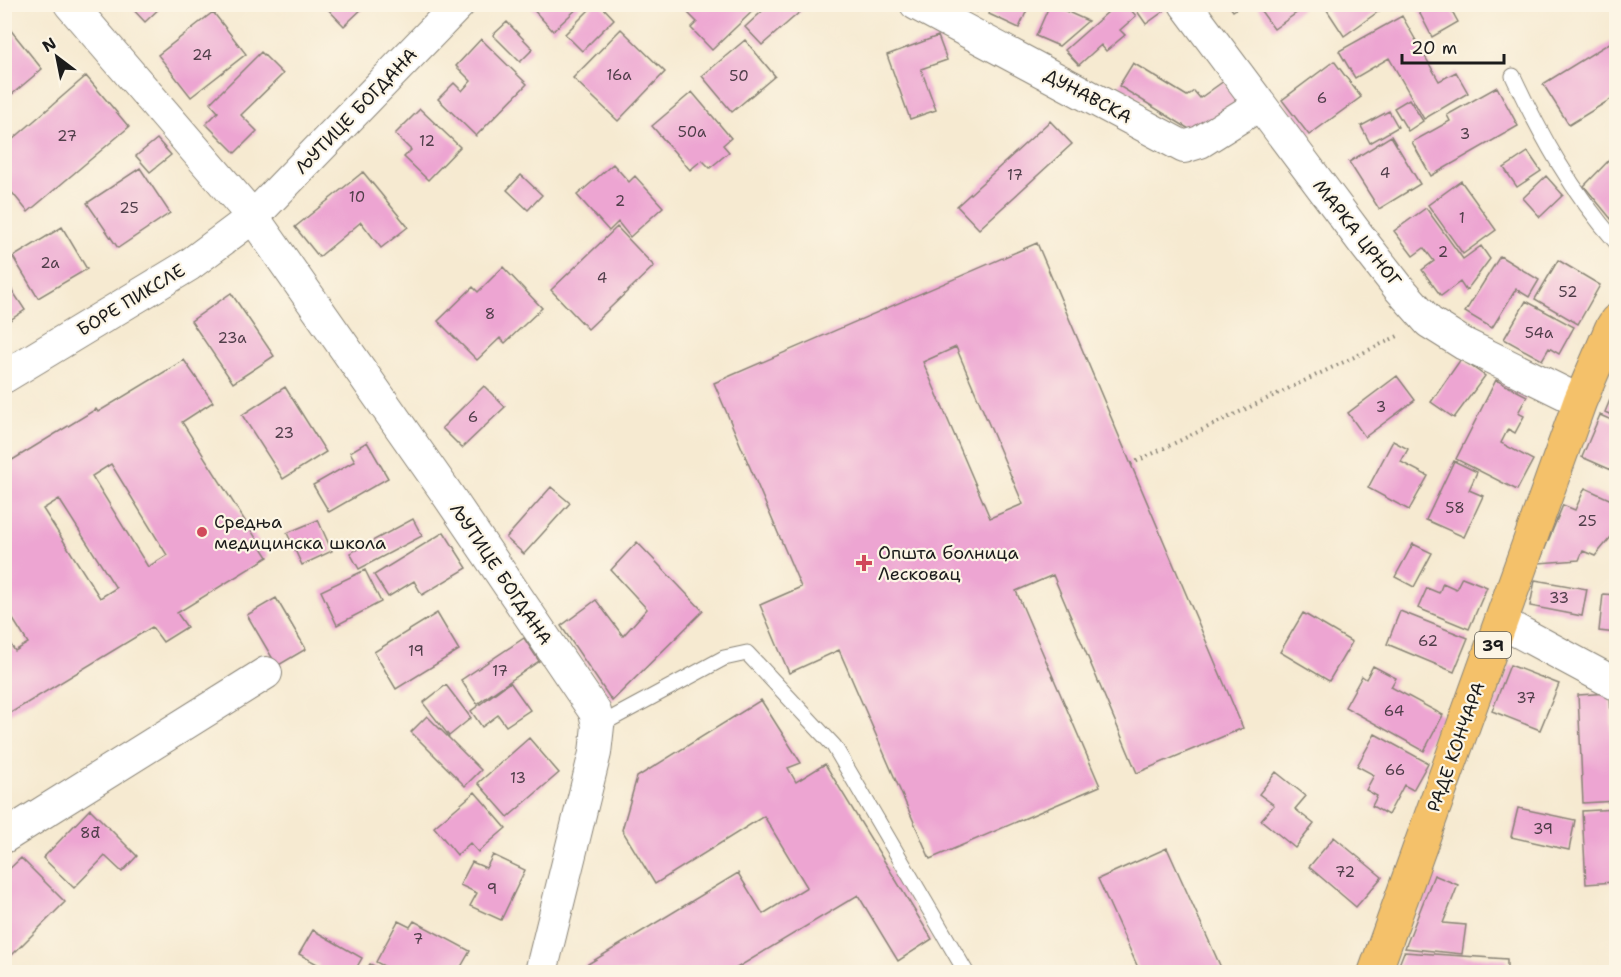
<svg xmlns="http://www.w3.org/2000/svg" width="1621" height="977" viewBox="0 0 1621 977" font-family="'Shantell Sans',sans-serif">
  <rect width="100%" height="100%" fill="#fcf5e5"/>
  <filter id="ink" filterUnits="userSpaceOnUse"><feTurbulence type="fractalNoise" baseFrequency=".0167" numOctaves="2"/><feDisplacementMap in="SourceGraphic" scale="12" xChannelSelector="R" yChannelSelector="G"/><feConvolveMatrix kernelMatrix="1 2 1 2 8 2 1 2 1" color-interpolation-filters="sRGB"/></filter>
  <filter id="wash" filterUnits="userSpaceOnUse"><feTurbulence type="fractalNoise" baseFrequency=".008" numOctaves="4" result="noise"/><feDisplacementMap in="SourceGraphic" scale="24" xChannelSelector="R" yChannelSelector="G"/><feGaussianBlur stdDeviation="1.35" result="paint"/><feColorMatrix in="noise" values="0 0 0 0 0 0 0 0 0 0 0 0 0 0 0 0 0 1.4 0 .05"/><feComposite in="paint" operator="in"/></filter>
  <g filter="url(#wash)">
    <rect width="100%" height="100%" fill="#f6ead1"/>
    <g id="blocks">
      <path fill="#eda5d2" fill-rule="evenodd" d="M128 4H164L145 22Z
        M323 4H363L365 6 344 26Z
        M528 4H582L553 31Z
        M595 4H600L614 19 582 51 565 34Z
        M770 4H809L762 45 745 27Z
        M962 4H982L977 12Z
        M993 4H1016L1027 10 1019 28 989 14Z
        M1050 4 1088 21 1059 46 1036 36Z
        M1117 4H1126L1136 16 1120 30 1125 35 1106 51 1101 45 1079 65 1065 50Z
        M1132 4H1159L1164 11 1146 24Z
        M1228 4H1243L1233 11Z
        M1256 4H1299L1302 9 1274 29Z
        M1323 4H1389L1344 36Z
        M1415 4H1448L1458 22 1432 37Z
        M680 5H759L712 50 691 28 697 22Z
        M213 12 246 54 191 97 158 55Z
        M1402 16 1439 81 1456 72 1468 93 1424 119 1389 58 1355 78 1339 51Z
        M507 22 533 49 520 62 493 35Z
        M9 28 42 69 4 101V31Z
        M621 29 665 72 618 121 573 78Z
        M938 36 947 60 921 69 936 110 910 119 887 55Z
        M481 39 527 84 476 136 438 99 454 83 462 91 471 81 456 66Z
        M1616 39V96L1569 125 1543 84Z
        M745 40 775 76 732 112 702 76Z
        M261 52 283 74 241 115 257 131 235 153 206 124 218 112 210 103Z
        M1334 61 1361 97 1309 135 1282 100Z
        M1133 63 1187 96 1194 91 1200 98 1224 81 1238 101 1194 132 1119 86Z
        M86 76 129 127 28 212 5 184V146Z
        M1497 87 1518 126 1431 176 1412 142 1450 121 1447 115Z
        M692 92 731 138 723 145 729 152 710 168 702 160 690 170 652 126Z
        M1409 99 1423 121 1408 131 1394 108Z
        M420 109 460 147 428 180 404 157 411 150 395 134Z
        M1389 111 1398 127 1370 143 1361 126Z
        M1050 121 1072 144 979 229 957 206Z
        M1391 136 1420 184 1379 209 1349 162Z
        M157 139 171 155 150 172 136 156Z
        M1528 152 1541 171 1517 187 1504 168Z
        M1616 153V225L1584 186Z
        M613 164 629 182 635 176 663 207 630 237 618 222 609 231 577 195Z
        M140 168 170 213 118 248 87 203Z
        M363 172 408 227 381 248 361 222 319 257 295 227Z
        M521 175 542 195 528 210 507 190Z
        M1546 176 1563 195 1540 217 1523 198Z
        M1461 181 1496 230 1463 254 1428 205Z
        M1426 208 1463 259 1481 246 1490 259 1466 291 1460 282 1441 296 1422 270 1434 261 1424 248 1413 256 1394 231Z
        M62 227 87 269 38 298 13 257Z
        M617 227 654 266 588 329 551 290Z
        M1037 243 1243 728 1137 773 1053 575 1016 591 1100 786 930 859 839 650 789 673 760 605 801 587 714 383ZM956 347 1023 504 990 518 923 362Z
        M1500 256 1539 280 1529 297 1516 289 1492 328 1465 312Z
        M1558 260 1600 285 1578 324 1535 299Z
        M503 267 542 308 505 343 500 338 477 360 438 321 473 287 478 292Z
        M4 278 25 310 4 324Z
        M231 293 274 356 233 383 191 321Z
        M1526 301 1574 327 1559 354 1549 348 1542 360 1504 339Z
        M1461 359 1485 376 1454 418 1431 402Z
        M184 360 213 402 182 422 268 557 177 613 187 627 163 642 152 627 4 717V635L15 651 28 643 4 605V465L96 409 98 412ZM111 464 167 555 148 567 92 476ZM59 499 116 588 100 598 43 509Z
        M1397 376 1415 400 1365 437 1348 413Z
        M1496 380 1527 396 1518 413 1524 416 1515 433 1508 429 1501 443 1533 460 1517 490 1456 459Z
        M1616 385V417L1605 412Z
        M484 386 505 407 462 448 442 428Z
        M285 387 326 452 283 479 242 415Z
        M1600 415 1616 422V472L1582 457Z
        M1393 441 1408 449 1401 462 1428 476 1409 510 1368 488Z
        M367 442 388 478 329 512 313 485 355 461 350 452Z
        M1454 461 1477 472 1469 490 1483 496 1464 537 1426 520Z
        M551 487 570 503 524 554 506 538Z
        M1585 488 1616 502V531L1595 556 1583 551 1579 560 1539 563 1563 505 1575 510Z
        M413 519 422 536 359 569 350 553Z
        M318 520 332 551 302 565 287 533Z
        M444 532 467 568 422 595 414 581 388 597 374 575Z
        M637 542 703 611 612 701 561 626 596 600 623 636 647 609 611 570Z
        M1413 544 1432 553 1414 587 1395 577Z
        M365 570 381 602 337 625 321 591Z
        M1462 577 1487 587 1469 629 1418 608 1427 588 1439 593 1443 583 1456 589Z
        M1535 580 1587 589 1582 616 1530 606Z
        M1603 594 1616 595V633L1599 631Z
        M276 598 306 649 277 666 247 615Z
        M1400 611 1468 638 1454 672 1387 644Z
        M437 613 459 650 396 689 374 652Z
        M1303 613 1352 642 1329 681 1280 652Z
        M524 638 539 661 477 704 461 680Z
        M1510 665 1559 684 1540 730 1492 711Z
        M1373 666 1396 678 1391 687 1443 715 1424 751 1345 707 1362 676 1366 679Z
        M510 682 530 710 506 726 498 715 482 727 471 711Z
        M446 685 471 718 449 736 423 703Z
        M1610 693 1613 760H1616V801L1583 803 1578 695Z
        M761 700 801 763 788 768 796 782 825 764 932 939 898 961 858 895 730 972H586L583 967 738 873 763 914 807 887 764 816 655 884 622 830 637 777Z
        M427 716 481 770 465 786 411 732Z
        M1375 734 1428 763 1413 790 1404 785 1388 815 1372 806 1377 796 1366 790 1374 775 1357 766Z
        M529 738 559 773 508 817 478 783Z
        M1276 772 1306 796 1295 809 1314 824 1295 848 1261 820 1274 805 1259 794Z
        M475 792 506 828 478 852 470 843 457 855 434 827Z
        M1518 808 1575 820 1569 850 1511 837Z
        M90 809 137 856 122 872 105 856 74 888 43 858Z
        M1616 809V869L1613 870 1614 882 1586 884 1582 811Z
        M1334 837 1382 877 1356 907 1309 867Z
        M1167 848 1223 972H1140L1098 879Z
        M493 855 525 870 501 920 470 906 477 893 460 885 472 862 486 868Z
        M21 858 65 902 4 963V874Z
        M1434 875 1458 885 1443 923 1466 925 1462 954 1405 948Z
        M398 921 410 927 414 921 470 951 458 972H395L376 962Z
        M313 930 362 958 354 972H315L319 965 299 954Z
        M1404 952 1507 959V972H1396Z
        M370 964 386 972H365Z"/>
    </g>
  </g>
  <g filter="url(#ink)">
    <use href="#blocks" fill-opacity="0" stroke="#898376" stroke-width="1.5"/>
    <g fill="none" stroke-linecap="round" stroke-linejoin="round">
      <g stroke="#898376" stroke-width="17">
        <path id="lane" d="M1513 76C1541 136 1572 192 1616 242
          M598 726 724 658 747 653 834 746 966 972"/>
      </g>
      <g stroke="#898376" stroke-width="34">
        <path id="street" d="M70 4 253 217 443 488 595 712 598 726 595 753 541 972
          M916 4 1184 147 1200 142 1259 105
          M1185 4 1366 246 1398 287 1429 322 1464 344 1580 401
          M4 377 189 265 253 217 459 4
          M1501 622 1616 684
          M4 837 266 673"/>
      </g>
      <g stroke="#898376" stroke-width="35">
        <path id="primary" d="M1375 972 1580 401 1611 329 1616 321"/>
      </g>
      <path stroke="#898376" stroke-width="4" stroke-dasharray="1.5 4.5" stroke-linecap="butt" d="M1131 464 1398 336"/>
      <use href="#lane" stroke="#fff" stroke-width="15"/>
      <use href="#street" stroke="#fff" stroke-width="32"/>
      <use href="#primary" stroke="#f4c16b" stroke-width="33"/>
    </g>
  </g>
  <g fill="#d1495b" stroke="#fcf5e5" stroke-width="2">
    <circle cx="202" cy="532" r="6"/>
    <path d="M861 554h6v6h6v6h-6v6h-6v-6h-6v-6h6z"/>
  </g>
  <g text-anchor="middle" stroke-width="4.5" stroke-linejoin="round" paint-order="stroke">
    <g font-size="15" fill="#503e4a">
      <text x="202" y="60">24</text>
      <text x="619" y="80">16a</text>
      <text x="739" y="81">50</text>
      <text x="1322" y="103">6</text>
      <text x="692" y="137">50a</text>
      <text x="1465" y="139">3</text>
      <text x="67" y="141">27</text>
      <text x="427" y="146">12</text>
      <text x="1385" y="178">4</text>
      <text x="1015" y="180">17</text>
      <text x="357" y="202">10</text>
      <text x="620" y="206">2</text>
      <text x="129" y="213">25</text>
      <text x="1462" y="223">1</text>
      <text x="1443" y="257">2</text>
      <text x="50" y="268">2a</text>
      <text x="602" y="283">4</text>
      <text x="1568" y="297">52</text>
      <text x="490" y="319">8</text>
      <text x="1539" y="338">54a</text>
      <text x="232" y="343">23a</text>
      <text x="1381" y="412">3</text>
      <text x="473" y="422">6</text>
      <text x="284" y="438">23</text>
      <text x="1455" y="513">58</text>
      <text x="1587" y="526">25</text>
      <text x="1559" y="603">33</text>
      <text x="1428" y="646">62</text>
      <text x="416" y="656">19</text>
      <text x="500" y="676">17</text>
      <text x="1526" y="703">37</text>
      <text x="1394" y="716">64</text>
      <text x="1395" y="775">66</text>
      <text x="518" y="783">13</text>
      <text x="1543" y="834">39</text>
      <text x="90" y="838">8đ</text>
      <text x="1345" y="877">72</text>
      <text x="492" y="894">9</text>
      <text x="418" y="944">7</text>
    </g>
    <rect fill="#fcf5e5" stroke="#5f5d58" stroke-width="1.5" x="1475" y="632" width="36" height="26" rx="4.5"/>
    <g font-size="16" font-weight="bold" fill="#1c1c1c">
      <text x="1493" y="651">39</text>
    </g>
    <g font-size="18" fill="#1c1c1c" stroke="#fcf5e5">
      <text transform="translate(1088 96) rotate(28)" y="6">ДУНАВСКА</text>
      <text transform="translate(356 111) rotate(-46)" y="6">ЉУТИЦЕ БОГДАНА</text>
      <text transform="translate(1357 233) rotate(52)" y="6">МАРКА ЦРНОГ</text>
      <text transform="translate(131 300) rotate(-31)" y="6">БОРЕ ПИКСЛЕ</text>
      <text transform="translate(501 574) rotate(56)" y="6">ЉУТИЦЕ БОГДАНА</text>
      <text transform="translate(1456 747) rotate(-70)" y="6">РАДЕ КОНЧАРА</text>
    </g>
    <g font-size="18" fill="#1c1c1c" stroke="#fcf5e5" text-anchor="start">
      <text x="214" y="528">Средња<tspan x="214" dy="21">медицинска школа</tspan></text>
      <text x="878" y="559">Општа болница<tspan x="878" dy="21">Лесковац</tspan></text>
    </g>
  </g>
  <rect width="1621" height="977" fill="none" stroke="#fcf5e5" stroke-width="24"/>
  <g transform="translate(57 57) rotate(328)" stroke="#fcf5e5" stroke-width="4.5" paint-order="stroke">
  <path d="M0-4.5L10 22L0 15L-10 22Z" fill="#1c1c1c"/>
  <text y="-9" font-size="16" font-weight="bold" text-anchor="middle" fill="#1c1c1c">N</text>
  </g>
  <path d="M1402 54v9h102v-9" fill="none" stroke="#1c1c1c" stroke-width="3"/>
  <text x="1411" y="54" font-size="18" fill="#1c1c1c" stroke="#fcf5e5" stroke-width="4.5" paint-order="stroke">20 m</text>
</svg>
